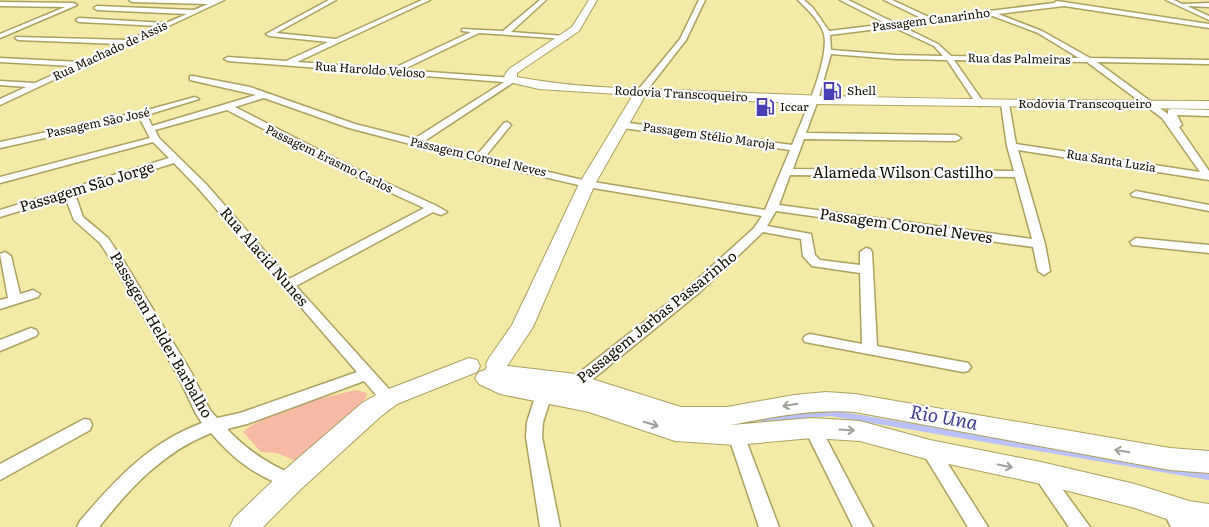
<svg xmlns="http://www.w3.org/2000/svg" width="1209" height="527" viewBox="0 0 1209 527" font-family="Literata,serif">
  <rect width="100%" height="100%" fill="#f4eaa7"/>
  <path fill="#f7bba5" d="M356 390 367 393 366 398 298 462 277 453 261 452 243 432C267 410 323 398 356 390Z"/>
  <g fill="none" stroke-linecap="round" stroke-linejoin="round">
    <path stroke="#bbc0ff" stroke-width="6" d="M763 419 831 413 1209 477"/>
    <g stroke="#aaa060" stroke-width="3">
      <path id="street" d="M129 0H224L0 105V99L26 87 0 85V81L35 83 72 66 0 62V58L81 62 120 44 18 40 15 38 16 37 129 40 160 26 79 22 76 20 79 18 166 23 187 14 97 10 94 8 97 6 194 10 208 4 132 2Z
        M329 0H336L276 33 336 39 422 0H430L297 62 392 69 471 32 462 31V29L503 31 540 0H546L511 32 565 36 567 37V39L479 33 402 70 513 78 517 80 423 142 477 155 504 123 507 122 511 125 485 157 587 181 765 210 790 150 622 128 618 125 622 122 792 145C802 120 830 59 824 34 820 21 807 9 798 0H804L813 8 829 31 887 24 840 0H848L895 23 923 19 884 0H892L931 18 1054 3 1057 1 1209 24V28L1064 6 998 14 1042 31 1090 58 1209 60V64L1097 62 1168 114V110L1171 109 1209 110V116L1177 115 1182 125 1179 127 1209 171V180L1018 150 1045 244 1050 271 1044 275 1038 271 1033 247 776 211 767 226 811 234 815 255 820 260 860 265V252L866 248 870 249 872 252 877 346 963 362 968 363 971 367 968 371 963 372 805 342 803 339 805 336 810 334 862 344 860 273 812 266 803 256 801 239 763 232 700 292 578 391 572 393 566 391 564 387 566 383 690 286 754 228 762 216 587 187 479 162 349 128 264 98 235 107 354 168 437 206 447 212 441 215 433 212 296 286 397 398 395 402C381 406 373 390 364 381L247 424 227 429C248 451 269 465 297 476L300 481 297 486 291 489C256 476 235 461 211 433 163 452 130 488 99 527H77L80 521C116 479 150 442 202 423L196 414 178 376 111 260 100 243 74 220 65 197 0 217V210L169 158 153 142 0 183V177L150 138 139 117 0 148V142L140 112 195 97 199 99 147 115 152 126 256 95 190 80V76H193L250 87 355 124 414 139 504 82 228 61 224 59 228 57 286 61 328 42 269 36 266 34ZM990 15 1038 33 1079 58 951 56 938 44 901 26ZM893 27 934 46 943 56 896 55 831 50 830 35ZM831 54 896 59 947 60 977 105 980 106 984 103 954 60 1087 62 1162 118 1200 172 1016 144 1009 104 1005 101 1001 104 1007 146 1014 171 793 169 804 139 956 141 961 138 956 135 806 133 818 100ZM227 110 346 172 424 208 289 279 206 184 159 138 155 130ZM174 163 198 188 357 372 240 413 217 418 210 410 191 372 123 260 108 238 83 217 75 194ZM790 175 1015 177 1032 239 779 205Z
        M699 0H705L686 40 644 94H638V90L680 39Z
        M1166 0H1174L1182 4 1209 3V7L1187 6 1209 16V20Z
        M0 2 74 3 77 5 0 38V34L65 7 0 6Z
        M1136 191 1209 205V211L1132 196 1131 194Z
        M1136 238 1209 245V253L1132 245 1130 242Z
        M5 252 11 256 20 294 33 290 40 294 38 297 0 309V300L8 298 0 254Z
        M31 328 36 330 38 333 36 336 0 351V340Z
        M544 388 550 390 552 394 543 422 542 437 560 527H540L526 437 527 422 536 394 538 390Z
        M84 419 90 420 92 425 90 430 0 480V464Z
        M812 421 818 423 873 527H853L804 428 806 423Z
        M736 428 742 430 744 435 779 527H759L728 435 730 430Z
        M930 443 936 445 988 527H968L921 450 924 445Z
        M1041 466 1047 468 1090 527H1069L1032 473 1035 468Z
        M1171 502 1178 504 1192 527H1171L1162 510 1164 504Z"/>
    </g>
    <g stroke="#aaa060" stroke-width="2">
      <path id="secondary" d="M589 0H597L579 31 517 73V77C586 90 658 89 728 92 888 100 1049 100 1209 101V109L814 104 645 96 595 184 533 327 507 366 576 374 681 407H727L794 395 826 392 855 394 1170 448 1209 451V473L1170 470 855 412C812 409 773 417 731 425L812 418 860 421 930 440 1041 462 1135 484 1189 501 1209 504V527H1189L1135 508 1041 484 930 460 860 441 812 438 736 445 675 441 589 412 500 394 479 384 475 378 479 372 485 370 487 367 486 364 489 358 512 325 579 184 633 95 539 89 509 82 504 76 509 69 572 27Z
        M469 358 477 360 480 366 477 372 397 404 380 417 301 489 263 527H230L234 518 281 473 362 403 381 392Z"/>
    </g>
    <use href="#street" fill="#fff" fill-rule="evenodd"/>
    <use href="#secondary" fill="#fff" fill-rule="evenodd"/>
  </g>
  <defs><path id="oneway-shaft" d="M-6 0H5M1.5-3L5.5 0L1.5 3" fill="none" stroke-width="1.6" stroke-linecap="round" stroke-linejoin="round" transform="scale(1.25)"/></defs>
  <g stroke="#a19f99">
    <use href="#oneway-shaft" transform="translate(790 405) rotate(171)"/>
    <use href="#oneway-shaft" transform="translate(651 424) rotate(17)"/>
    <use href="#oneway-shaft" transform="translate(847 430) rotate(4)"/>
    <use href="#oneway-shaft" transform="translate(1122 451) rotate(-170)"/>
    <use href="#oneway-shaft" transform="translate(1005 466) rotate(12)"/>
  </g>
  <defs>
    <g id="fuel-bare" transform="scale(1.5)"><path d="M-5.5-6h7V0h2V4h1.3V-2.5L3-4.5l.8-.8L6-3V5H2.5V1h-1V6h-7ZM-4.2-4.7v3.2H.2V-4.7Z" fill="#4b3fb6" stroke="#fff" stroke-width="2.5" paint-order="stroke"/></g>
  </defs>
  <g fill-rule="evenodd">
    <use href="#fuel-bare" x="832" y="91"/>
    <use href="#fuel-bare" x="765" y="107"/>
  </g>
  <g text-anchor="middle" stroke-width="4.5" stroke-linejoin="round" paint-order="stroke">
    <g font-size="12" fill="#130f00" stroke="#fff">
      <text transform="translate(931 20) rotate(-7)" y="4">Passagem Canarinho</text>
      <text transform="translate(110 51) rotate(-25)" y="4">Rua Machado de Assis</text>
      <text transform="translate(1019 59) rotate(1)" y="4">Rua das Palmeiras</text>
      <text transform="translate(370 70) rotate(4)" y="4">Rua Haroldo Veloso</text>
      <text transform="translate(681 94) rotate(3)" y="4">Rodovia Transcoqueiro</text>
      <text x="1085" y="108">Rodovia Transcoqueiro</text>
      <text transform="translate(98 123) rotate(-12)" y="4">Passagem São José</text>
      <text transform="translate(709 136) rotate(8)" y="4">Passagem Stélio Maroja</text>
      <text transform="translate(478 157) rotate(13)" y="4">Passagem Coronel Neves</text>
      <text transform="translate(329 159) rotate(26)" y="4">Passagem Erasmo Carlos</text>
      <text transform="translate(1111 161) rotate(9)" y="4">Rua Santa Luzia</text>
    </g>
    <g font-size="12" fill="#130f00" stroke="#fff" text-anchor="start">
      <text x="847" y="95">Shell</text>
      <text x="780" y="111">Iccar</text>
    </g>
    <g font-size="15" fill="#130f00" stroke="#fff">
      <text x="903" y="178">Alameda Wilson Castilho</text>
      <text transform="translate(87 187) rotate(-17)" y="5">Passagem São Jorge</text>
      <text transform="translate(906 226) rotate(8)" y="5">Passagem Coronel Neves</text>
      <text transform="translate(264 257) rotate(49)" y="5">Rua Alacid Nunes</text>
      <text transform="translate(657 317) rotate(-39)" y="5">Passagem Jarbas Passarinho</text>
      <text transform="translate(161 335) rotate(60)" y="5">Passagem Helder Barbalho</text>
    </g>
    <g font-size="19" font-style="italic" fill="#413c95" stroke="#fff">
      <text transform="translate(944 417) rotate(10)" y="7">Rio Una</text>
    </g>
  </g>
</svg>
